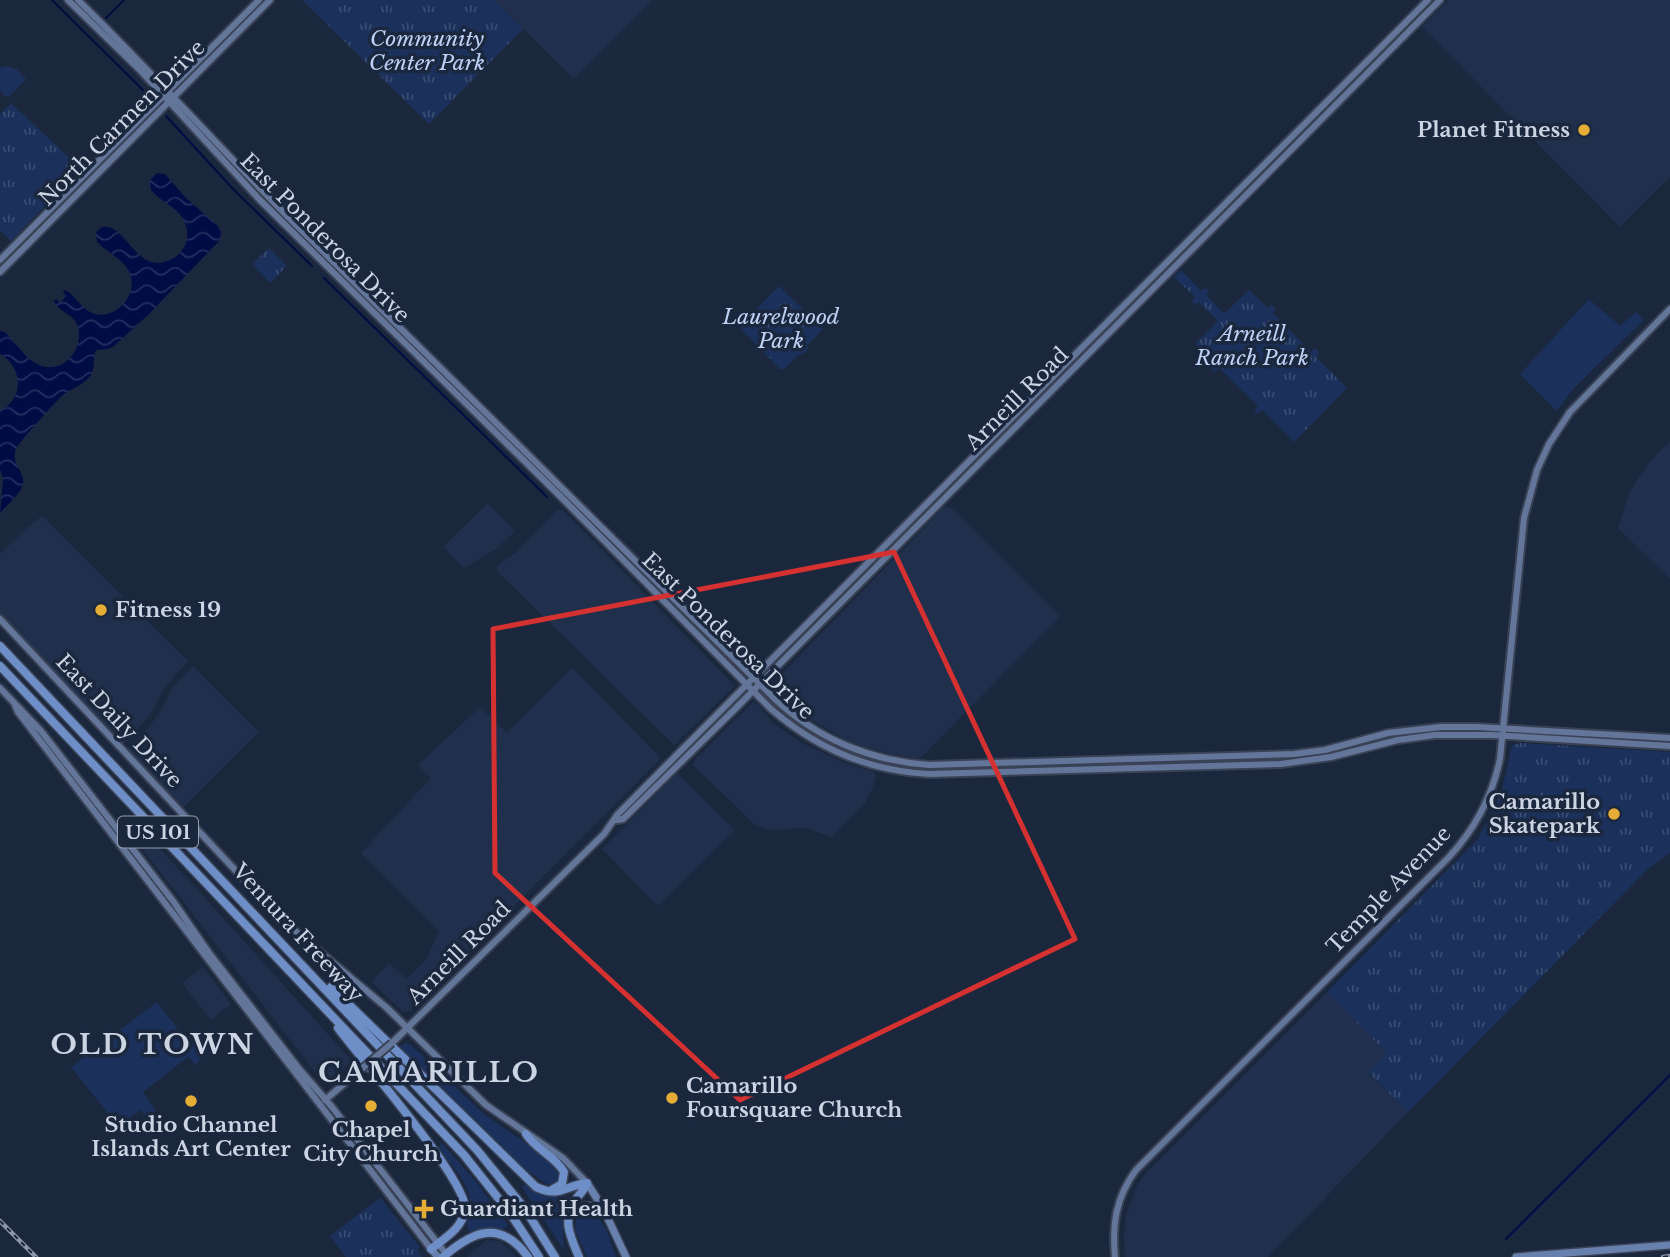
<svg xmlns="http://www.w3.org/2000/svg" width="1670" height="1257" viewBox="0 0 1670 1257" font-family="'Libre Baskerville',serif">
  <defs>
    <pattern id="park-tufts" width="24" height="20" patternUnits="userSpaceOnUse" patternTransform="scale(1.75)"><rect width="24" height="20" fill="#1b315b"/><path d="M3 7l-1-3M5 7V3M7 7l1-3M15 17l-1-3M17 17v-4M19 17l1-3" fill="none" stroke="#3b4e72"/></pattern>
    <pattern id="water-waves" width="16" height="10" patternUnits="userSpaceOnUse" patternTransform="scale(1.75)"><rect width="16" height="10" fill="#000c44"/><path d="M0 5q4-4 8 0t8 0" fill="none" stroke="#242e5f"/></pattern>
  </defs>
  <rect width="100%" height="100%" fill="#1b273d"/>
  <path fill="#202f4b" d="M494 0H653L574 79Z
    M1448 0H1670V177L1620 227 1422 27Z
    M1670 441V579L1618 528 1629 494 1637 480 1650 461Z
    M488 503 515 531 496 549 464 568 443 547Z
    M945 506 951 508 1060 617 919 759 864 748 847 741 799 712 771 685Z
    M557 510H563L735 686 674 745 497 571V566L516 552Z
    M42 516 188 661 164 688 150 715 122 746 0 613V554L27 528Z
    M193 666 259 732 183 808 125 750 149 727 162 709 173 687Z
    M572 668 661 758 410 1011 403 1012 371 982 389 963 407 979 426 960 439 931 361 853 431 778 418 765 480 707 507 733Z
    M753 702 758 704 772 722 800 742 838 760 873 772 876 775 872 790 865 803 832 837 805 828 771 830 755 825 693 765 695 759Z
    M677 773 735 830 658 906 602 849Z
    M137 828 152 840 216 910 352 1061 325 1085 130 833Z
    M203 967 231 1004 211 1020 182 983Z
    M1327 992 1388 1053 1368 1073 1408 1112 1268 1257H1125L1124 1238 1126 1215 1138 1183 1146 1173Z
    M486 1240 500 1241 517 1257H467Z"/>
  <path fill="#1b315b" d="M7 66 16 69 26 79 10 96H5L0 91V68Z
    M1589 299 1620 326 1636 312 1644 320 1574 388 1557 411 1520 374Z
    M157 1002 188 1042 197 1041 205 1052 196 1065 188 1057 143 1092 156 1111 147 1118 140 1110 118 1126 71 1067Z
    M406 1043 412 1046 484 1114 557 1165C562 1176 559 1184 547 1184L525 1169 399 1047Z
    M442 1143 477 1183 508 1225 502 1231 483 1229 469 1232C464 1222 472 1212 470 1200 468 1180 449 1163 437 1148Z
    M526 1184 545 1195 568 1196 562 1216 564 1250 522 1187Z
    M584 1210C605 1214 609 1239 616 1257H587L575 1230 576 1216Z"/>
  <path fill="url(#park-tufts)" d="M302 0H494L523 29 429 124Z
    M11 103 81 169 11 241 0 230V114Z
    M269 248 287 266 270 283 252 264Z
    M1181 270 1201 291 1205 288 1209 291 1206 295 1224 314 1249 290 1268 308 1272 305 1276 309 1273 313 1311 352 1315 348 1320 353 1316 357 1347 388 1294 442 1262 410 1257 414 1254 411 1258 406 1219 368 1214 372 1211 368 1215 364 1195 344 1218 321 1199 302 1196 305 1192 301 1195 297 1174 277Z
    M779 286 823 329 808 345 807 352 797 356 784 369H780L740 328 741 325Z
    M1519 743 1670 752V853L1648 869 1408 1112 1368 1072 1387 1053 1327 992 1480 837 1479 835C1498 808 1506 779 1511 748L1513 745Z
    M380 1198 420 1247 417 1250 422 1257H346L330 1236Z"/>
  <path fill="url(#water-waves)" d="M157 173 165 174 186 198 218 226 221 232 220 240 149 314 114 346 108 349 96 350C92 358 96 366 91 375 84 385 73 388 64 394 57 400 22 439 17 447 9 464 25 470 23 483 22 493 7 505 0 513L3 479 0 469V410C25 399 23 367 0 354V331L5 332C15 342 25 358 37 364 64 377 86 347 77 324 72 313 58 312 54 301L56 299 60 303 66 296 63 292 65 290C75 294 80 308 92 313 116 322 140 294 129 271 122 258 106 252 97 242L96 232 102 227C127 223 136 276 170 260 177 257 182 252 185 245 188 238 188 230 185 223 179 207 162 203 151 190L150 180Z"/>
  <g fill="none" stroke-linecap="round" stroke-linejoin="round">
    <path stroke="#000c44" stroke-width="2" d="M52 0 151 98
      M106 18 124 0
      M166 116 234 190 312 266
      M324 278 547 497
      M1506 1239 1670 1075"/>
    <g stroke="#394255" stroke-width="10">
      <path id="secondary" d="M68 0 140 70 260 200 560 496 771 709C816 748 869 771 929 774L1281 764 1331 757 1398 740 1435 735H1492L1670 746
        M78 0C151 71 218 146 289 218L776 700C818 739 871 761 929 765L1294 754 1325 750 1388 733 1441 727H1477L1670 738
        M0 260 259 0
        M0 272 270 0
        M0 619 281 919 387 1008 486 1105 563 1158 587 1183
        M0 688 41 731 173 901 209 953 300 1070 332 1107 446 1254
        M15 705 18 712 431 1249
        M617 820 623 819 735 709 1440 0
        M392 1043 604 834 618 814 1428 0
        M325 1100 358 1072
        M1115 1257C1112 1224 1116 1197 1136 1170L1449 857C1475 829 1492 797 1500 759L1524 518 1537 470 1549 444 1570 412 1670 309"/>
    </g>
    <g stroke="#394255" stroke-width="10">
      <path id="primary" d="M587 1183 603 1208 626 1257
        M431 1249 438 1257
        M1516 1257 1670 1245"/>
    </g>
    <g stroke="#394255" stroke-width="11">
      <path id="motorway" d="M0 646 477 1150 525 1209 555 1257
        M0 666 464 1155 510 1213 539 1257
        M331 987 536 1187C560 1198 564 1186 587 1183
        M338 1028C360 1058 467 1180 465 1209 463 1228 445 1238 431 1249
        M526 1134C536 1150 555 1156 564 1172L562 1184 550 1191
        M570 1215 585 1206 603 1208
        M443 1257C473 1231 500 1219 528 1257
        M579 1257C571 1238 562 1221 574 1202 578 1195 584 1191 587 1183"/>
    </g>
    <use href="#secondary" stroke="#63769a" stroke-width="6"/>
    <use href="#primary" stroke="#6880ae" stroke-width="7"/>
    <use href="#motorway" stroke="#6e8ec8" stroke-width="8"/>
    <g stroke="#8e97a9" stroke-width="4.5">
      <path id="rail" d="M0 1221 36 1257
        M1663 1257 1670 1256"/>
    </g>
    <use href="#rail" stroke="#1b273d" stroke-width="2" stroke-dasharray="5" stroke-linecap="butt"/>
    <g stroke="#394255" stroke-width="10" stroke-linecap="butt">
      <path id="secondary-bridge" d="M358 1072 392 1043"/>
    </g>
    <use href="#secondary-bridge" stroke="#63769a" stroke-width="6"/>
  </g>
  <path fill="none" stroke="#d63131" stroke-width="5" stroke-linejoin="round" d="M894 552 1075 939 740 1100 495 873 493 629Z"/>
  <g fill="#e5ad35" stroke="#1b273d" stroke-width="2.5">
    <circle cx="1584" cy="130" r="7"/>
    <circle cx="101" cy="610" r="7"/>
    <circle cx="1614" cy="814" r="7"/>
    <circle cx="672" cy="1098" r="7"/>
    <circle cx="191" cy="1101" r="7"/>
    <circle cx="371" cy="1106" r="7"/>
    <path d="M420.5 1198.5h7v7h7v7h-7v7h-7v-7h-7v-7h7z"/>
  </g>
  <g text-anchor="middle" stroke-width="7" stroke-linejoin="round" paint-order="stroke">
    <rect fill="#1b273d" stroke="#97a0b1" stroke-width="2" x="118" y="816.5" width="80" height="31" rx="5"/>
    <g font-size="19" font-weight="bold" fill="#ccd4e3">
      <text x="158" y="839">US 101</text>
    </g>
    <g font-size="21" font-style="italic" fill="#bed2f6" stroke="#1b273d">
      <text x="427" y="46">Community<tspan x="427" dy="24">Center Park</tspan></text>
      <text x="781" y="324">Laurelwood<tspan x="781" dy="24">Park</tspan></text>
      <text x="1252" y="341">Arneill<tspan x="1252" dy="24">Ranch Park</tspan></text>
    </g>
    <g font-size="21" fill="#ccd4e3" stroke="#1b273d">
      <text transform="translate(122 123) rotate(-45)" y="7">North Carmen Drive</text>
      <text transform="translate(325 238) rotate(45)" y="7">East Ponderosa Drive</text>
      <text transform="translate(1017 399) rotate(-45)" y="7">Arneill Road</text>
      <text transform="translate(728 636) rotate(44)" y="7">East Ponderosa Drive</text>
      <text transform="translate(119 721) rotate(47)" y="7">East Daily Drive</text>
      <text transform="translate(1389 890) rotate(-46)" y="7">Temple Avenue</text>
      <text transform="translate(298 933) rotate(47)" y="7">Ventura Freeway</text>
      <text transform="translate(459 953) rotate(-45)" y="7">Arneill Road</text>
    </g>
    <g font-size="21" font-weight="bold" fill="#ccd4e3" stroke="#1b273d" text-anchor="start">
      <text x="1570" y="137" text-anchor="end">Planet Fitness</text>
      <text x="115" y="617">Fitness 19</text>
      <text x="1600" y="809" text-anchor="end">Camarillo<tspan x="1600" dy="24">Skatepark</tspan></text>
      <text x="686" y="1093">Camarillo<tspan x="686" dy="24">Foursquare Church</tspan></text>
      <text x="191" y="1132" text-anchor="middle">Studio Channel<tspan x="191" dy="24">Islands Art Center</tspan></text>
      <text x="371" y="1137" text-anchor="middle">Chapel<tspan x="371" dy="24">City Church</tspan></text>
      <text x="440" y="1216">Guardiant Health</text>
    </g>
    <g font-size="28" font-weight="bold" letter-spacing="2" fill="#ccd4e3" stroke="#1b273d">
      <text x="153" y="1054">OLD TOWN</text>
      <text x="429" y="1082">CAMARILLO</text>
    </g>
  </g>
</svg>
